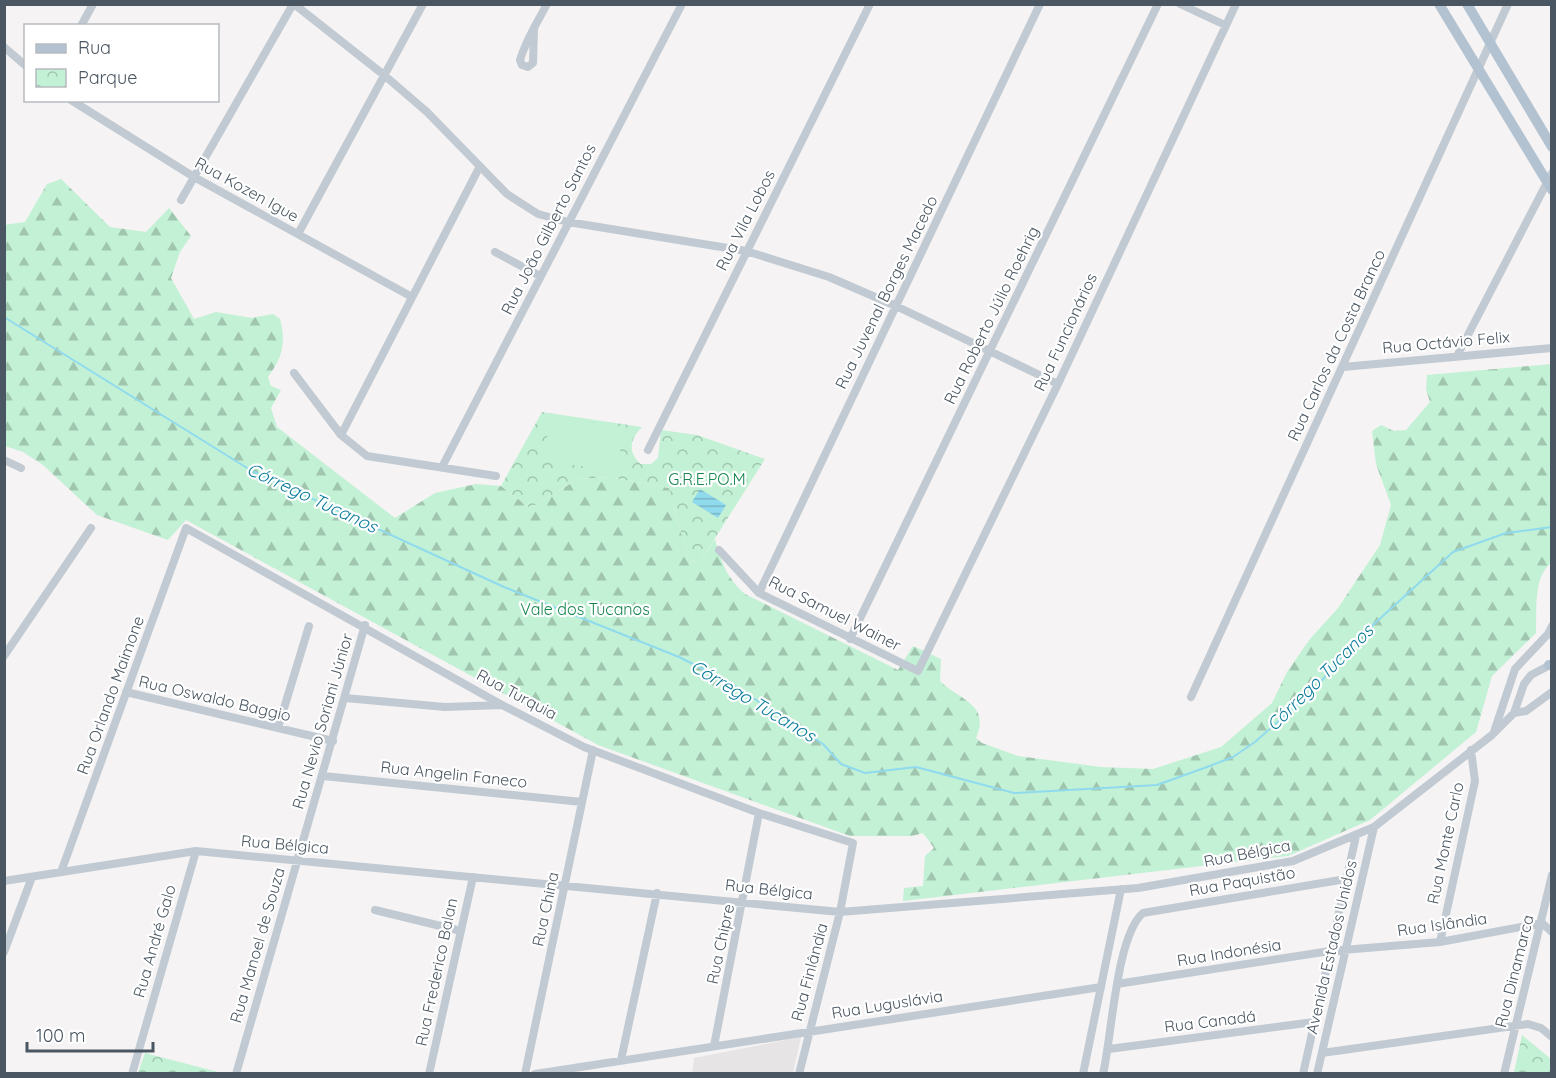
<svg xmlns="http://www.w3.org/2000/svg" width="1556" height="1078" viewBox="0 0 1556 1078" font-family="Quicksand,sans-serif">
  <defs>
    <pattern id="forest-firs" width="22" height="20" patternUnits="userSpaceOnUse" patternTransform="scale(1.5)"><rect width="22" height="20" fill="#c3f1d5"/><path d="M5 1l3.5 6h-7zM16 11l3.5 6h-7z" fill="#a0c6b0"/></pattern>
    <pattern id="park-crowns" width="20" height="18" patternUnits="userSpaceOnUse" patternTransform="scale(1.5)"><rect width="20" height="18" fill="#c3f1d5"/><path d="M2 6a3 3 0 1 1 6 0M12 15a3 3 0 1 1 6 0" fill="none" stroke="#a0c6b0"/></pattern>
    <pattern id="water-rules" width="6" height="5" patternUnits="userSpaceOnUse" patternTransform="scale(1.5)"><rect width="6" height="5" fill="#90daee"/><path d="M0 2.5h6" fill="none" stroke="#78b4c4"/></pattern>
  </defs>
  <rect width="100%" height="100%" fill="#f5f3f3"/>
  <path fill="#e6e4e5" d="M801 1037 793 1073H692L694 1058Z"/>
  <path fill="url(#forest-firs)" d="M61 179 110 227 146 232 169 208 191 236 180 252 171 278 194 319 216 312 252 318 273 314 280 319C286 342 283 357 268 377L271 386 281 390 271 408 277 427 395 518 435 493 476 484 501 486 530 508 578 479 609 477 669 488 689 561 700 562 715 539C721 562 727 578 745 594L898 670 913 646 941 659 940 681C959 700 991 704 976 738L982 743 1018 756 1101 767 1153 769 1221 747 1272 703 1287 672 1310 639 1338 608 1380 545 1391 505 1376 464 1372 431 1381 425 1394 431 1406 430 1430 402 1426 389 1427 375 1551 364V563C1533 577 1537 611 1536 633L1492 676 1476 732 1370 820 1288 856 903 901 904 888 923 886 925 856 934 848 923 833 912 836H850L598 745 186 520 168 540 97 515 43 465 23 452 5 446 4 225 25 222 47 184Z"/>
  <path fill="url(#park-crowns)" d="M542 412 642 427C630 439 627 452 641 464H651L658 458 661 430 697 435 765 459 700 562 689 561 669 488 609 477 578 479 530 508 501 486Z
    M1522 1035 1551 1059V1073H1514Z
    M145 1053 222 1073H138Z"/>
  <path fill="#c3f1d5" d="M550 416 624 427 617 471 544 461Z"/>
  <path fill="url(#water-rules)" d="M700 489 726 505 718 518 692 502Z"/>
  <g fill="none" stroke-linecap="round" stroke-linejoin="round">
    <path stroke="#90daee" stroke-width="2" d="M4 317 252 471 504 587 679 657 729 682 823 744 841 764 865 773 916 767 1014 793 1157 785 1207 767 1233 757 1255 742 1315 689 1351 645 1453 552 1506 533 1552 527"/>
    <path stroke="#c1cad2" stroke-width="8" d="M294 4 384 75 427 112 507 194 538 214 568 222 746 251 829 277 896 306 1058 384
      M1180 4 1225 25
      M81 26 93 4
      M534 28 533 63 528 67 522 65 520 60C526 40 537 23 547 4
      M4 47 26 66
      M71 100 194 177 412 297
      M181 200 293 4
      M298 234 423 4
      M495 252 540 276
      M1457 356 1552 173
      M1343 367 1552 348
      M294 373 341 435 367 456 496 476
      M341 435 480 166
      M648 450 870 4
      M4 460 21 468
      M442 467 682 4
      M719 550 759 593 918 671 1058 384 1236 4
      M759 593 1040 4
      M850 639 1158 4
      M4 656 91 528
      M126 692 333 741
      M1191 697 1508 4
      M345 698 445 707 502 705
      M1514 713 1526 711 1552 692
      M278 728 309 626
      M1494 732 1515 669 1548 634 1552 626
      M323 776 582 802
      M61 872 186 528 502 705 584 747 759 813 853 843 840 912 799 1074
      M4 881 196 851 840 912 1138 888 1293 861 1374 827 1492 735 1514 713 1524 684 1531 675 1552 664
      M375 910 461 931
      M1440 942 1475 781 1471 750
      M4 952 32 877
      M1117 984 1330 951 1440 942 1542 923 1552 932
      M714 1046 759 813
      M1109 1049 1314 1022
      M1322 1053 1528 1024 1541 1028 1552 1037
      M621 1060 657 893
      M132 1074 196 851
      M236 1074 365 625
      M429 1074 473 877
      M525 1074 593 750
      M535 1074 1101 987
      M1083 1074 1121 889
      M1103 1074C1112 1036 1116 936 1143 913L1346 879
      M1303 1074 1356 836
      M1317 1074 1374 827
      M1504 1074 1552 875"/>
    <path stroke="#b3c2d1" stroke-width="10" d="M1439 4 1552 190
      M1467 4 1552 147
      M1549 665H1552"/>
  </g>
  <g text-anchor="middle" stroke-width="4.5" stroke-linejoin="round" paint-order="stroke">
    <g font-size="16" fill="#4a5661" stroke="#fff">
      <text transform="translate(247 189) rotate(29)" y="6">Rua Kozen Igue</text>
      <text transform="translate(745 220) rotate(-63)" y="6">Rua Vila Lobos</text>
      <text transform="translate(548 229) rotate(-63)" y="6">Rua João Gilberto Santos</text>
      <text transform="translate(886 292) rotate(-64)" y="6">Rua Juvenal Borges Macedo</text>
      <text transform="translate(991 315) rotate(-64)" y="6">Rua Roberto Júlio Roehrig</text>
      <text transform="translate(1065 332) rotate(-65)" y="6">Rua Funcionários</text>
      <text transform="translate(1446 342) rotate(-5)" y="6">Rua Octávio Felix</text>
      <text transform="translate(1336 345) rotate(-65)" y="6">Rua Carlos da Costa Branco</text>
      <text transform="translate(835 613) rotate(27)" y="6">Rua Samuel Wainer</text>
      <text transform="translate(517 694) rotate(28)" y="6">Rua Turquia</text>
      <text transform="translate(110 695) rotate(-70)" y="6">Rua Orlando Maimone</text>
      <text transform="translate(215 698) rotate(13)" y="6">Rua Oswaldo Baggio</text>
      <text transform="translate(322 721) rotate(-74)" y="6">Rua Nevio Soriani Júnior</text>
      <text transform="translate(454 774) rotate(6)" y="6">Rua Angelin Faneco</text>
      <text transform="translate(1445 843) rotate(-78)" y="6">Rua Monte Carlo</text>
      <text transform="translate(285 844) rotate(5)" y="6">Rua Bélgica</text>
      <text transform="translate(1247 853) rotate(-11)" y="6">Rua Bélgica</text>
      <text transform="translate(1242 881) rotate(-10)" y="6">Rua Paquistão</text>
      <text transform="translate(769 889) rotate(6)" y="6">Rua Bélgica</text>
      <text transform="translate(545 909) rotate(-78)" y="6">Rua China</text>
      <text transform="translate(1442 924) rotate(-8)" y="6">Rua Islândia</text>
      <text transform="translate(154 941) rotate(-74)" y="6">Rua André Galo</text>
      <text transform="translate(720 944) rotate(-78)" y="6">Rua Chipre</text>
      <text transform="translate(257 945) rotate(-74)" y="6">Rua Manoel de Souza</text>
      <text transform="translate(1331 947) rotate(-77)" y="6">Avenida Estados Unidos</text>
      <text transform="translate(1229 952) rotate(-9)" y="6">Rua Indonésia</text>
      <text transform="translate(1514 971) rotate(-76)" y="6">Rua Dinamarca</text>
      <text transform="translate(436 972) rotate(-78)" y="6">Rua Frederico Balan</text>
      <text transform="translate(809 972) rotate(-75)" y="6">Rua Finlândia</text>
      <text transform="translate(887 1004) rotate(-9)" y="6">Rua Luguslávia</text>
      <text transform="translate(1210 1021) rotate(-7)" y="6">Rua Canadá</text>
    </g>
    <g font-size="16" fill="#17864f" stroke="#fff">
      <text x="707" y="485">G.R.E.PO.M</text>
      <text x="585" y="615">Vale dos Tucanos</text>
    </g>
    <g font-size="18" font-style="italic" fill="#0c7c9b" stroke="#fff">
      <text transform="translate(312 498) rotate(25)" y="6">Córrego Tucanos</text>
      <text transform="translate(1320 678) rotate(-45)" y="6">Córrego Tucanos</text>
      <text transform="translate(753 701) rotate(31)" y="6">Córrego Tucanos</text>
    </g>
  </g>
  <rect width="1556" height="1078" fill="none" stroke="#4a5661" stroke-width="12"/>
  <rect x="24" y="24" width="195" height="78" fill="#ffffff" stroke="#b7bbc0" stroke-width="1.5"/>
  <rect x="36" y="44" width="30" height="9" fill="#b3c2d1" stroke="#b7bbc0" stroke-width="1.5"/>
  <text x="78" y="54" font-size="18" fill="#4a5661">Rua</text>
  <rect x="36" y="69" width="30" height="18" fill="url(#park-crowns)" stroke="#b7bbc0" stroke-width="1.5"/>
  <text x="78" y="84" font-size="18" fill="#4a5661">Parque</text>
  <path d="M27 1042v9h126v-9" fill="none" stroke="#4a5661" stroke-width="3"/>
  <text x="36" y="1042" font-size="18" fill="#4a5661" stroke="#ffffff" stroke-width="4.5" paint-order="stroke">100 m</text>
</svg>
